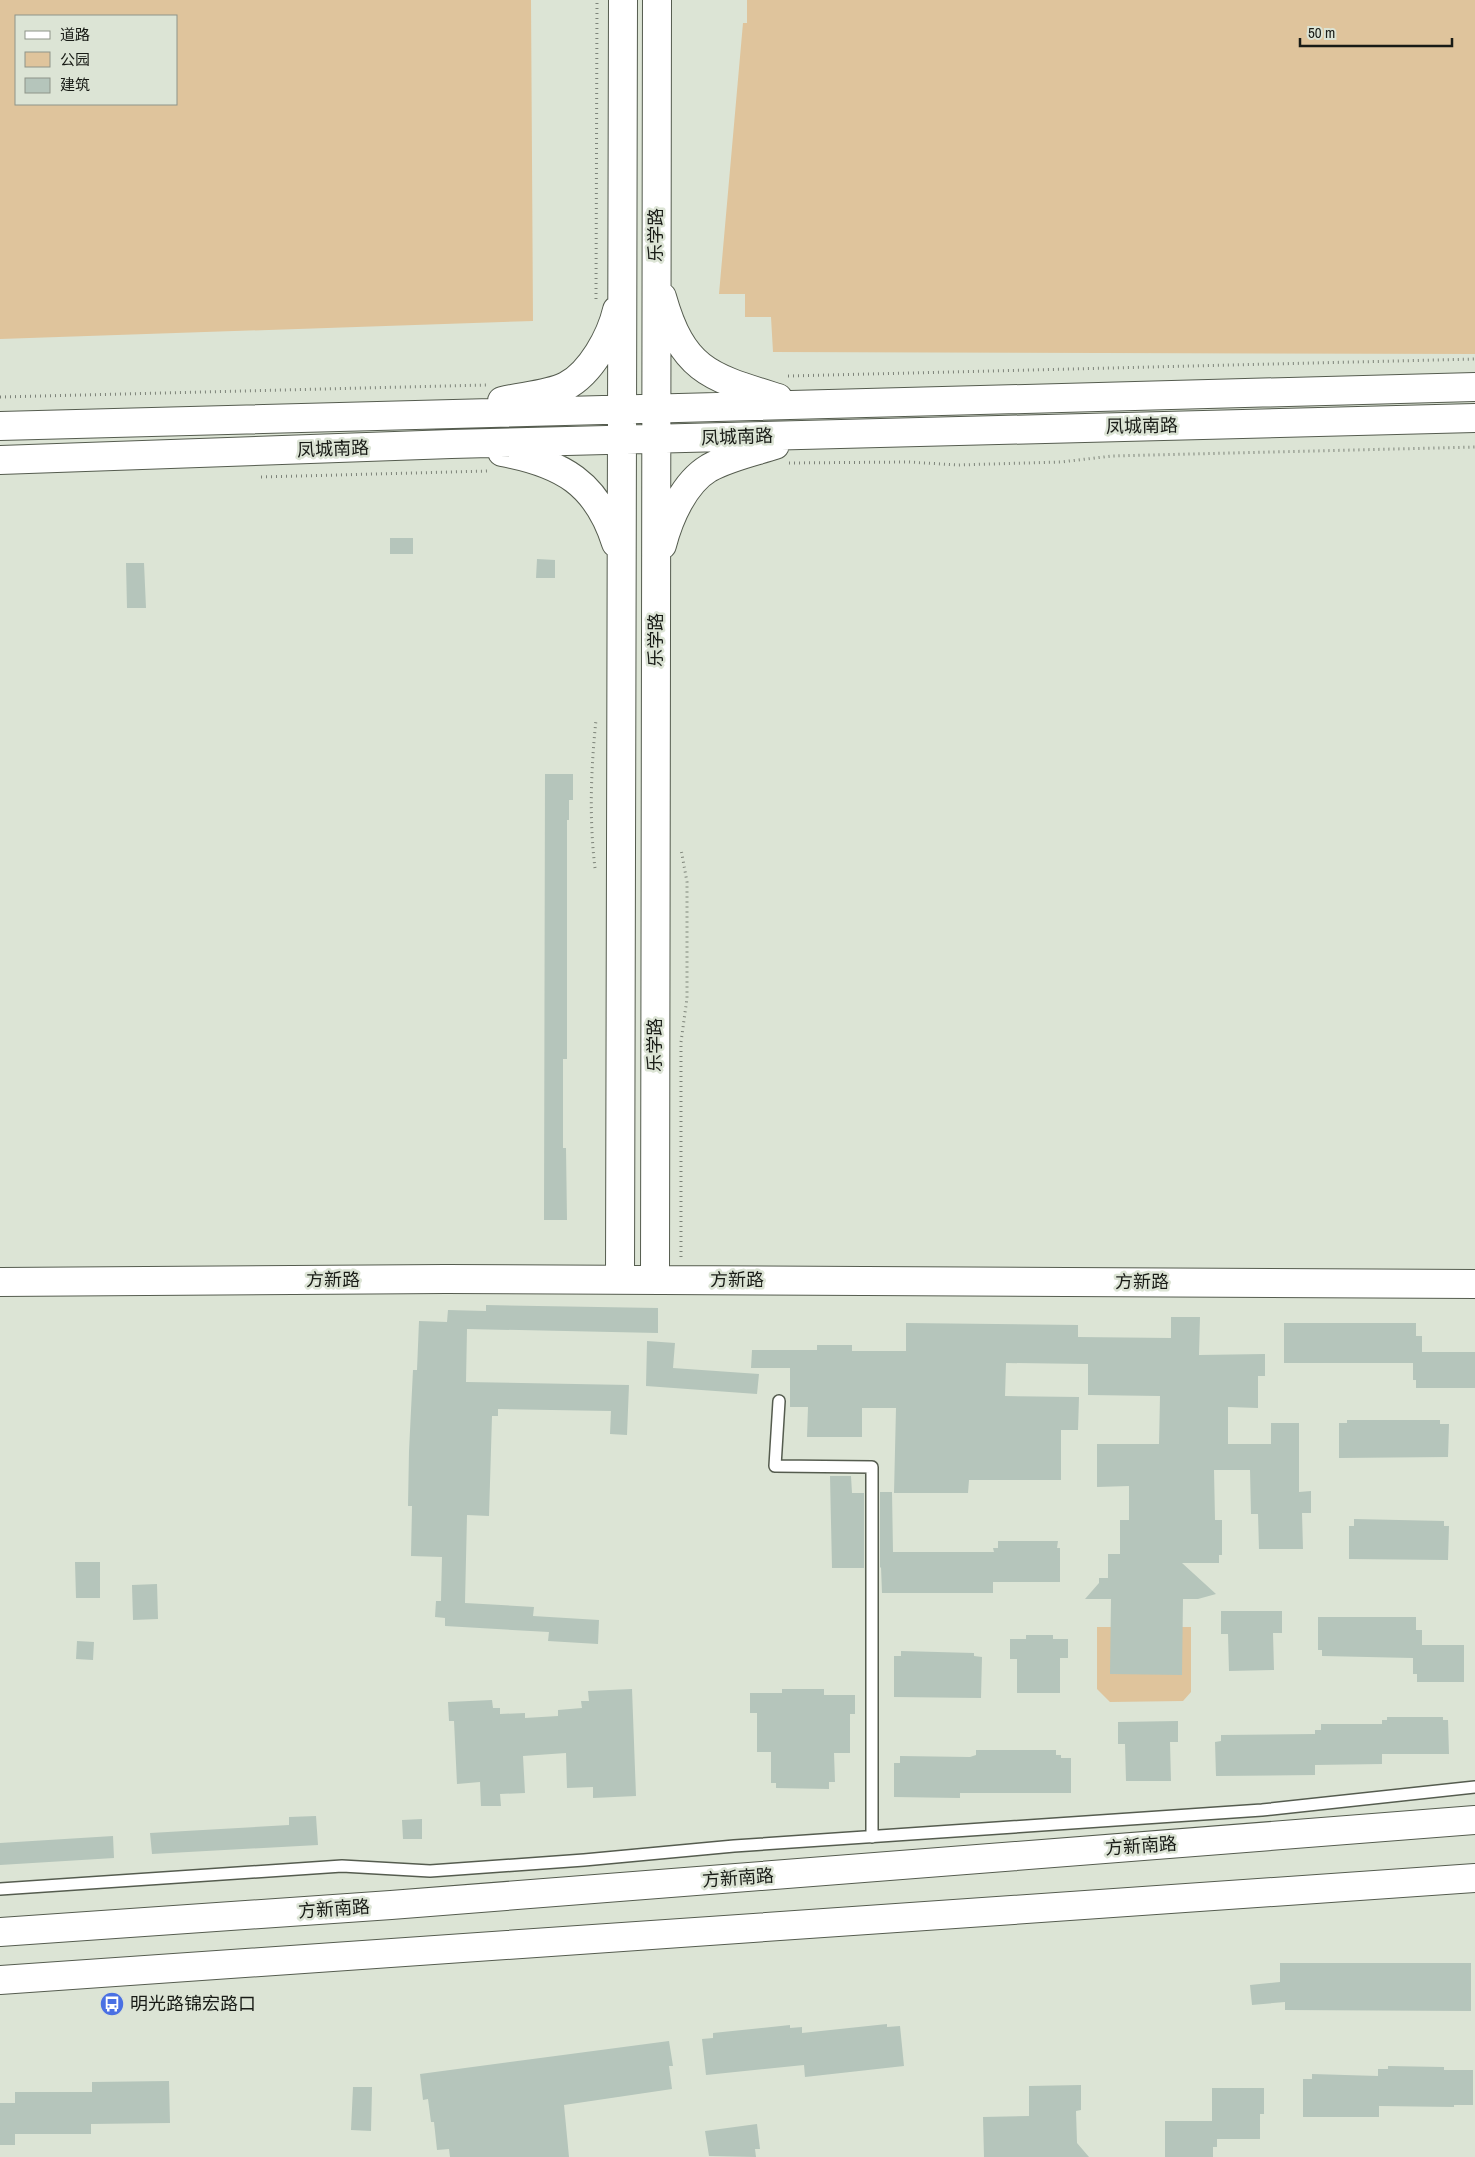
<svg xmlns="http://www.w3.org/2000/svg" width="1475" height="2157" viewBox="0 0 1475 2157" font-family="'Archivo Narrow','Noto Sans SC',sans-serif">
  <rect width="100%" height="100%" fill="#dce4d5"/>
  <path fill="#dfc49c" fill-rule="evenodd" d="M0 0H531L533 321 0 339ZM176 16V104H16V16Z
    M747 0H1475V354L773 352 771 317H745V294H719L743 23H747Z
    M1097 1627H1191V1692L1183 1701 1110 1702 1097 1689Z"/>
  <path fill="#b5c5bb" d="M390 538H413V554H390Z
    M537 559 555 560V578H536Z
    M126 563H144L146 608H127Z
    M545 774H573V800H569V820H567V1059H563V1148H566L567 1220H544Z
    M486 1305 658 1308V1333L467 1329 466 1382 629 1385 627 1435 610 1434 611 1411 498 1409V1416H492L489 1516 467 1515 465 1603 534 1607 533 1616 599 1620 598 1644 548 1641 549 1632 445 1626V1618L435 1617 436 1601H441L442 1557 411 1556 412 1506H408L409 1451 413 1370H417L419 1321 447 1322 448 1310 486 1311Z
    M1171 1317H1200L1199 1355 1265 1354V1376H1258V1408L1228 1407V1444H1271V1423H1299V1492L1311 1491V1513H1302L1303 1549H1259L1258 1514H1251L1250 1470H1214L1215 1520H1222V1555H1219V1563H1182L1216 1594 1198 1599H1183L1182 1675 1110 1674 1111 1599H1085L1099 1583V1578H1108V1554H1120V1520H1129V1486L1097 1487V1444H1159L1160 1396 1088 1395V1364L1006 1363 1005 1396 1079 1397 1078 1430H1061V1480H969L968 1493H894L896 1408H862V1437H807L808 1407H790V1368H751L752 1350H817V1345H852V1351H906V1323L1078 1325V1337L1171 1338Z
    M1284 1323H1416V1336H1422V1352H1475V1388H1416V1380H1413V1363H1284Z
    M647 1341 675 1343 673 1368 759 1374 757 1394 646 1386Z
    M1347 1420H1440V1424H1449L1448 1457 1339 1458V1423H1347Z
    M830 1476H851L852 1493H864V1568H832Z
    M880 1492H892L893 1552H994L993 1548H998V1541H1058L1057 1548H1060V1582H993V1593H882L881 1567 880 1568Z
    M1354 1519 1444 1521V1526H1449L1448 1560 1349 1559V1526H1354Z
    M75 1562H100V1598H76Z
    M157 1584 158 1619 133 1620 132 1585Z
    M1221 1611H1282V1633H1273L1274 1670 1229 1671 1228 1634H1221Z
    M1318 1617H1416V1630H1422V1645H1464V1682H1417V1674H1413V1658L1322 1656V1650H1318Z
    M1026 1635H1053V1639H1068V1658H1060V1693H1017V1659H1010V1639H1026Z
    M77 1641 94 1642 93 1660 76 1659Z
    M901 1651 974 1653V1656L982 1657 981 1698 894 1697V1656H901Z
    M632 1689 636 1796 593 1798V1787L567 1788 566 1753 523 1756 525 1793 500 1794 501 1806H481L480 1782 457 1784 454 1721H449L448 1702 492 1700 493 1708H500V1714L525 1713V1718L558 1716V1710L582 1708 581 1701H589L588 1691Z
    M782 1689H824V1695H855V1714H850V1753H834L835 1782H829V1789L776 1788V1783H771V1752H757V1713H750V1693H782Z
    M1387 1717H1443V1720H1448L1449 1754H1382V1764L1315 1765V1775L1216 1776 1215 1742 1221 1741V1735L1315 1734V1730H1321V1724H1382V1720H1387Z
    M1178 1721V1742H1170L1171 1781H1126L1125 1744H1118V1722Z
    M976 1750H1056V1755H1061V1758H1071V1793H960V1798L894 1797V1763H900V1756L970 1757 976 1755Z
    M316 1816 318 1845 152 1854 150 1833 289 1825V1817Z
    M422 1819V1839H403L402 1820Z
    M113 1836 114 1858 0 1865V1843Z
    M1280 1963H1471V2011L1285 2010V2002L1252 2005 1250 1985 1280 1982Z
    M887 2024V2027L900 2026 904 2066 805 2077 804 2065 706 2075 702 2039 713 2038V2033L790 2025V2028L802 2027V2033Z
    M669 2041 673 2066H669L672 2089 564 2105 569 2157H450L449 2149 437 2150 434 2122H431L428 2099 423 2100 420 2074Z
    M1388 2066 1444 2067V2070H1473V2105H1454V2107L1379 2106V2117H1303V2079H1312V2074L1378 2076V2069H1388Z
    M169 2081 170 2123 91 2124V2134H15V2145H0V2103H15V2092H92V2082Z
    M1081 2085V2110L1076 2111 1077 2143 1089 2157H984L983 2117 1029 2116V2086Z
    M353 2087H372L371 2131 351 2130Z
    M1212 2088H1264V2114H1260V2139H1217V2147H1213V2157H1165V2121H1212Z
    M757 2124 760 2149H755L756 2157 709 2156 705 2131Z"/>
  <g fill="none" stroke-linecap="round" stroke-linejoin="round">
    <g stroke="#555c4f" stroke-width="14">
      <path id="lane" d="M779 1401 775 1466 872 1467V1837
        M0 1889 342 1866 430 1871 584 1860 734 1846 1262 1810 1475 1787"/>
    </g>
    <g stroke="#555c4f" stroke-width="30">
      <path id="secondary" d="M662 297C683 371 710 377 778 398
        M502 401C522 396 548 395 566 386 591 373 611 336 617 310
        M0 426 1475 387
        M502 452C562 463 597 483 616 543
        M0 460 451 444 1475 418
        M662 545C669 518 684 483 709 468 729 457 753 452 775 445
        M620 1280 623 0
        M655 1280 657 0
        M0 1282 446 1279 1475 1284
        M0 1932 391 1905 1475 1820
        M0 1980 1475 1878"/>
    </g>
    <path stroke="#7d8379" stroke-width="3" stroke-dasharray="1 4" stroke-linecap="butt" d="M596 299 597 0
      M788 376 1475 359
      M0 397 486 385
      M789 463 909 462 957 465 1061 462 1112 456 1475 447
      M261 477 489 471
      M595 868C589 819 591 768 596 720
      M681 1257V1042L687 998V882L681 849"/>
    <use href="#lane" stroke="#fff" stroke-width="11"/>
    <use href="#secondary" stroke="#fff" stroke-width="28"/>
  </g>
  <defs>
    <g id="bus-disc" transform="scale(1.25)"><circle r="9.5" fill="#4a70e3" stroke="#dce4d5"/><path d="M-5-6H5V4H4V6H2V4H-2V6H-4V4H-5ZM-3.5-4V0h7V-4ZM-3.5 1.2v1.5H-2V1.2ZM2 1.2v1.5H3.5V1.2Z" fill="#fff"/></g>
  </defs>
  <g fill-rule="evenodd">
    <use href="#bus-disc" x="112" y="2004"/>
  </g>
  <g text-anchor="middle" stroke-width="5" stroke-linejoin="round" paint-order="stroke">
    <g font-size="18" fill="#181b16" stroke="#dce4d5">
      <text transform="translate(656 235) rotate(-90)" y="6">乐学路</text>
      <text transform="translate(1142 426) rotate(-1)" y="6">凤城南路</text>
      <text transform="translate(737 437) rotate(-2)" y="6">凤城南路</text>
      <text transform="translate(333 449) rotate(-2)" y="6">凤城南路</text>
      <text transform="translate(656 640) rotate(-90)" y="6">乐学路</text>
      <text transform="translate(655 1045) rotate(-90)" y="6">乐学路</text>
      <text x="333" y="1286">方新路</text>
      <text x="737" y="1286">方新路</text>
      <text x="1142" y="1288">方新路</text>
      <text transform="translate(1141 1846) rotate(-4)" y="6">方新南路</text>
      <text transform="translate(738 1878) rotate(-4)" y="6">方新南路</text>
      <text transform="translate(334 1909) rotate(-4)" y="6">方新南路</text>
    </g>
    <g font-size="18" fill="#181b16" stroke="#dce4d5" text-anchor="start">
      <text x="130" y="2010">明光路锦宏路口</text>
    </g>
  </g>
  <rect x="15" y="15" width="162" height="90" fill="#dce4d5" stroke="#8e9489"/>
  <rect x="25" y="31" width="25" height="8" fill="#ffffff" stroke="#8e9489"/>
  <text x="60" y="40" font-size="15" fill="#181b16">道路</text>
  <rect x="25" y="52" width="25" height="15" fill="#dfc49c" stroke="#8e9489"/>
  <text x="60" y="65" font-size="15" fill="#181b16">公园</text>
  <rect x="25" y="78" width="25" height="15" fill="#b5c5bb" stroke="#8e9489"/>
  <text x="60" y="90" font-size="15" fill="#181b16">建筑</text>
  <path d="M1300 38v8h152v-8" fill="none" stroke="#181b16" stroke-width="2.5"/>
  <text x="1308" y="38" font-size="15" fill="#181b16" stroke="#dce4d5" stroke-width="4" paint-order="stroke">50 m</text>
</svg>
